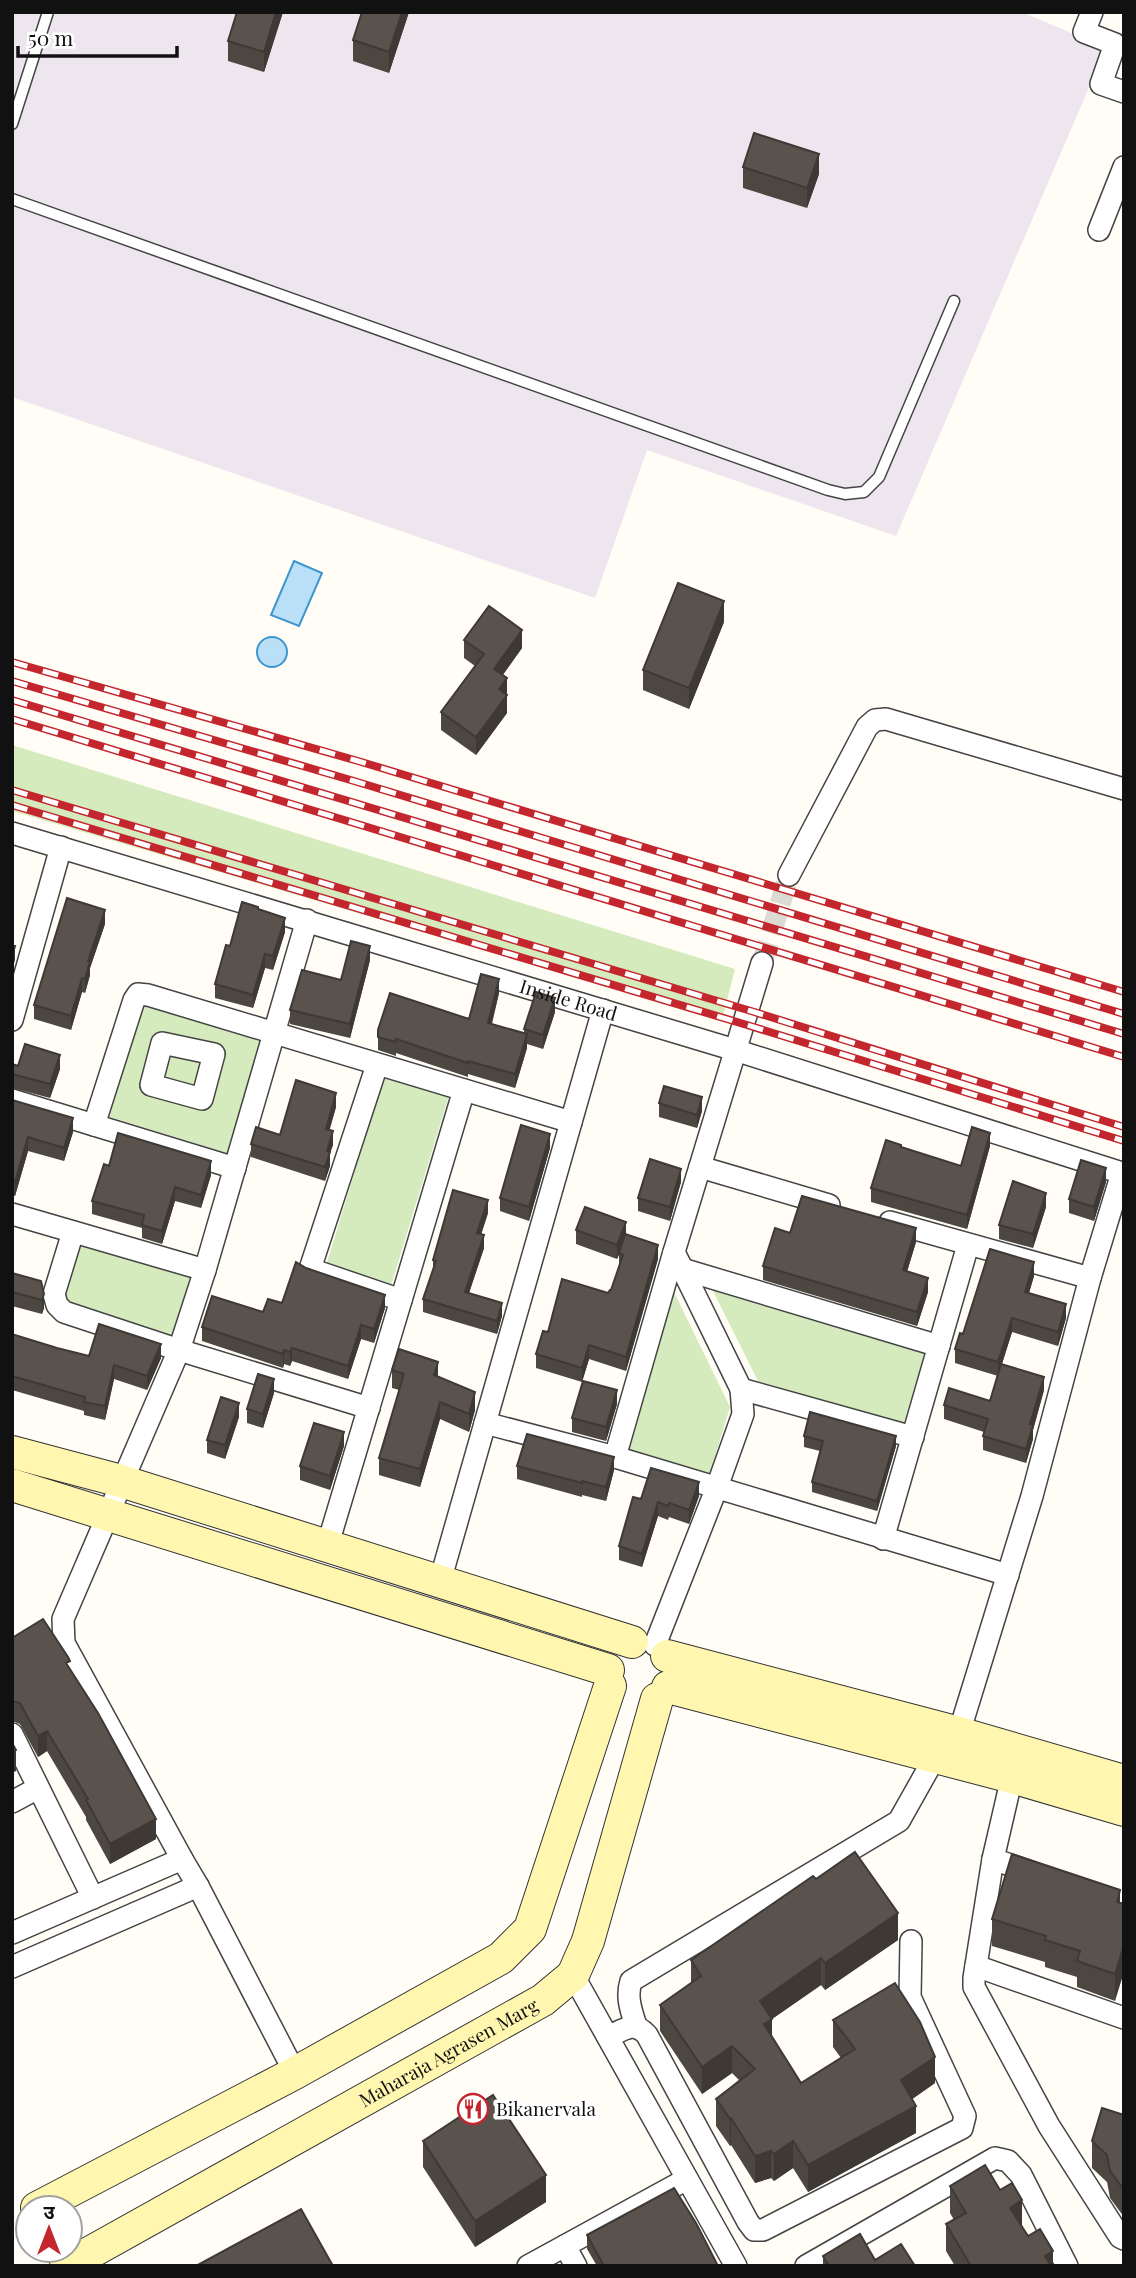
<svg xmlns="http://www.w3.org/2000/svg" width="1136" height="2278" viewBox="0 0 1136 2278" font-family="'Playfair Display','Noto Sans Devanagari',serif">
  <rect width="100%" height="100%" fill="#fffdf5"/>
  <path fill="#eee6ef" d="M12 12H1022L1106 48 896 536 647 450 595 598 12 397Z"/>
  <path fill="#d5ebbd" d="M12 745 735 969 722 1020 12 811Z
    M143 1000 263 1037 227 1153 107 1116Z
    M386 1069 451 1089 390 1289 325 1269Z
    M80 1241 194 1277 173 1343 59 1309Z
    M710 1285 925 1351 903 1425 758 1381Z
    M673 1290 730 1407 709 1476 626 1453Z"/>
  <path fill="#b9e0f7" stroke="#3f96cf" stroke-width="2" d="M294 561 322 573 299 626 271 615Z
    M257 652a15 15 0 1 1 30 0a15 15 0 1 1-30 0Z"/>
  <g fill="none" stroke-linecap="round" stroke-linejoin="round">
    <path stroke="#dbdad3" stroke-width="21" stroke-dasharray="21 10" stroke-linecap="butt" d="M762 963 789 875"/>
    <g stroke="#444" stroke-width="13">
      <path id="lane" d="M12 124 48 12
        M12 199 828 490 845 494 864 492 879 477 954 301"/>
    </g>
    <g stroke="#444" stroke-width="24">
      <g id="street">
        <path d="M1092 12 1084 32 1115 44 1101 84 1124 92"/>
        <path d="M1099 230 1124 167"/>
        <path id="s1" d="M12 833 735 1050 1122 1173 1090 1278 1032 1496 959 1733"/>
        <path d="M789 875 867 727 875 720 886 719 1124 789"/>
        <path d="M12 1020 61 847"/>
        <path d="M162 1043 214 1054 202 1099 151 1085Z"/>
        <path d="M377 1065 310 1269 401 1300"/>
        <path d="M12 1100 235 1168"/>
        <path d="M94 1125 134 1000 138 994 148 995 571 1122"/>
        <path d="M700 1167 829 1205"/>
        <path d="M12 1214 205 1270"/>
        <path d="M890 1222 1090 1278"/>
        <path d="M73 1232 54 1294 57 1305 64 1312 179 1350 369 1408"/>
        <path d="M682 1269 939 1346"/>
        <path d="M741 1389 913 1437"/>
        <path d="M485 1423 615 1457 1008 1575"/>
        <path d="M615 1457 674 1252"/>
        <path d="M883 1539 968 1245"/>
        <path d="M327 1547 464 1090"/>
        <path d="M440 1581 603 1010"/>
        <path d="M655 1645 717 1487 743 1414 741 1389 674 1252 762 963"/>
        <path d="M12 1734 93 1898"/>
        <path d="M1012 1777 993 1859 1036 1874"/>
        <path d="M12 1802 38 1788"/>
        <path d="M993 1859 974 1978V1987L1049 2126 1120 2237 1124 2239"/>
        <path d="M12 1933 182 1859"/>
        <path d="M976 1966 1124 2018"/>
        <path d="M12 1967 198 1886"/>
        <path d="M573 1975 736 2266"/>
        <path d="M636 2026C631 2010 626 1997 631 1981L899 1821 935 1757"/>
        <path d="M608 2037C623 2030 634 2020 647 2035L748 2222 754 2230H763L962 2128 965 2116 910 1997 911 1941"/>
        <path d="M295 2073 198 1886 182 1859 64 1643 63 1619 179 1350 205 1270 307 920"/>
        <path d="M565 2246 576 2266"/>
        <path d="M528 2266 687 2179"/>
        <path d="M806 2266 995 2158 1008 2161 1021 2175 1067 2266"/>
      </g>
    </g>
    <g stroke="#333" stroke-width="34">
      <g id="secondary">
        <path d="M12 1452 121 1481 632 1642"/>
        <path d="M12 1485 608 1670"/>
        <path d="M667 1656 959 1733 1124 1781"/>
        <path d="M668 1687 1012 1777 1124 1810"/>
        <path d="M37 2208 295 2073 501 1958 530 1929 610 1686"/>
        <path id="s2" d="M66 2266 543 2000 573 1975 588 1941 657 1699"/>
      </g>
    </g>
    <use href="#lane" stroke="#fff" stroke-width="10"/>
    <use href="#street" stroke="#fff" stroke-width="21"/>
    <use href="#secondary" stroke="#fff6b0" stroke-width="32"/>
    <g stroke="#c4262e" stroke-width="8">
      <path id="rail" d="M12 662 358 761 1124 992
        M12 681 354 781 1124 1014
        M12 700 1124 1034
        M12 719 1124 1057
        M12 790 751 1011 1124 1127
        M12 805 747 1025 1124 1141"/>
    </g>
    <use href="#rail" stroke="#fff" stroke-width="5" stroke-dasharray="16" stroke-linecap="butt"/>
  </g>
  <path fill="#4d4742" d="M237 12H283L264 72 228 61V41Z
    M362 12H409L389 73 353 61V40Z
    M743 167 819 174 807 208 743 188Z
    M724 622 689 709 643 690V670Z
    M464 640 522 648 503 675 507 696V713L476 755 441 730V712L475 666 464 658Z
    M258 909 285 932 273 970 265 968 253 1008 215 998V984L230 946Z
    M105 924 90 968V975L85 993 82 992 71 1030 34 1019V1005Z
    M370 960 350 1038 290 1024V1010L341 980Z
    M499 993 492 1024 524 1033V1029L555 1012 543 1049 527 1044V1048L515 1088 468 1074V1077L396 1053V1056L378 1050V1030L469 1019Z
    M12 1064 18 1066 60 1069 50 1098 12 1088Z
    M12 1100 73 1132 64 1161 28 1151 15 1196 12 1195Z
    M659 1103 702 1111 697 1128 659 1117Z
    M336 1107 329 1130 333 1145 330 1153V1166L325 1181 251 1157V1144L280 1135Z
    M990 1146 967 1229 871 1202V1188L961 1166Z
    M550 1148 529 1221 500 1211V1198L511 1164V1158Z
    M109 1166 211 1175 201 1208 175 1201 162 1244 142 1238V1228L92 1214V1201Z
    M681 1182 670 1221 638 1211V1198Z
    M1106 1182 1094 1221 1069 1213V1199Z
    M1046 1207 1033 1248 999 1239V1225Z
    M488 1213 481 1235 484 1248 469 1293 502 1316 497 1334 423 1312V1299L433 1270V1260Z
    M576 1230 626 1234 658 1259 626 1371 589 1359 582 1382 536 1368V1354L548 1332 608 1293 611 1290 619 1267V1255L617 1259 576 1244Z
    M790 1233 916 1242 907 1272 928 1292 917 1326 763 1280V1266Z
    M12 1273 41 1281 44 1308 42 1314 12 1306Z
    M1034 1276 1029 1293 1066 1318 1058 1346 1012 1332 1002 1364 1044 1390 1033 1430V1439L1026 1463 983 1450V1436L984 1432 944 1419V1405L990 1401 998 1376 955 1363V1349L963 1334Z
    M282 1303 385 1308 374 1343 361 1339 348 1379 292 1361 290 1366 284 1364 283 1368 202 1341V1327L263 1312Z
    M12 1334 57 1348 89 1356 161 1358 147 1390 114 1379 105 1420 84 1415V1411L12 1390Z
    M392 1370 438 1376 475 1410 469 1432 440 1419 420 1487 379 1475V1458L399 1390 392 1388Z
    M274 1393 263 1428 247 1423V1409Z
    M617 1404 606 1441 572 1432V1418Z
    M239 1417 225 1459 207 1453V1440Z
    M804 1436 896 1446 877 1511 812 1492V1482L820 1451 804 1447Z
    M344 1446 330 1490 300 1480V1466Z
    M517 1466 614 1470 606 1501 582 1495V1497L517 1479Z
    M699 1496 689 1524 669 1517 668 1520 658 1516 642 1567 619 1560V1546L641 1499Z
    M12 1638 70 1669 156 1839 110 1864 86 1820V1817L47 1751 38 1757 20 1724 12 1721Z
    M816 1879 898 1940 825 1990 821 1985 772 2019V2037L801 2083 841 2058 833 2047V2020L935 2083 912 2099 916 2133 808 2192 793 2168 774 2181 771 2178 755 2183 731 2145 730 2146 716 2126V2099L739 2080 732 2073 702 2094 660 2031V2005L691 1983V1960Z
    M1120 1890 1115 2001 1077 1987V1977L1045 1967V1962L992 1946V1919Z
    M1124 2115V2217L1110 2198 1107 2182 1092 2168V2141Z
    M423 2141 546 2202 475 2247 423 2167Z
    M950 2186 1022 2227 1028 2236 1053 2266H955L946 2251V2224L954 2220 950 2213Z
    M587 2235 718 2266H597L587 2249Z
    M823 2256 875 2260 915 2266H823Z"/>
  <path fill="#3f3936" d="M276 12H283L264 72V52Z
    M402 12H409L389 73V52Z
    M819 154V174L807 208V188Z
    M724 601V622L689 709V688Z
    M522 630V648L494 686V669Z
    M507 678V713L476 755V737L499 689Z
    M105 910V924L90 968V975L85 993V979L88 961Z
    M285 918V932L273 970V956Z
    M15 946V960L12 971V957Z
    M370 946V960L350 1038V1024Z
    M265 954V968L253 1008V995Z
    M82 978V992L71 1030V1016Z
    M499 979V993L488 1037V1023Z
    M555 998V1012L543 1049V1035Z
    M527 1034V1048L515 1088V1074Z
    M60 1055V1069L50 1098V1084Z
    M336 1093V1107L326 1143V1129Z
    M702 1097V1111L697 1128V1115Z
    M73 1118V1132L64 1161V1148Z
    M333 1131V1145L330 1153V1166L325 1181 327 1151Z
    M990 1133V1146L967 1229V1215Z
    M550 1134V1148L529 1221V1207Z
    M28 1137V1151L15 1196V1182Z
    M211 1161V1175L201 1208V1195Z
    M1106 1168V1182L1094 1221V1207Z
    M681 1169V1182L670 1221V1207Z
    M175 1187V1201L162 1244V1231Z
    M1046 1193V1207L1033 1248V1234Z
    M488 1200V1213L477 1246V1233Z
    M626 1222V1236L617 1259V1245Z
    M916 1228V1242L903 1284V1270Z
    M484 1235V1248L465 1305V1292Z
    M658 1245V1259L626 1371V1357Z
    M1034 1262V1276L1025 1306V1292Z
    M928 1278V1292L917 1326V1312Z
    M44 1294V1308L42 1314V1300Z
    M385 1295V1308L374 1343V1329Z
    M502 1303V1316L497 1334V1321Z
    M1066 1304V1318L1058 1346V1332Z
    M1012 1318V1332L998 1376V1362Z
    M361 1325V1339L348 1379V1366Z
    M161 1344V1358L147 1390V1376Z
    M589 1345V1359L582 1382V1368Z
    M292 1348V1361L290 1366V1352Z
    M284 1350V1364L283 1368V1354Z
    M438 1362V1379L434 1375Z
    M114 1365V1379L105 1420V1406Z
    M1044 1377V1390L1033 1430V1439L1026 1463V1449L1030 1424Z
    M274 1379V1393L263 1428V1414Z
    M617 1390V1404L606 1441V1427Z
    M475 1392V1410L469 1432V1414Z
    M440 1402V1419L420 1487V1469Z
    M239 1403V1417L225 1459V1445Z
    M344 1432V1446L330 1490V1476Z
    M896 1436V1446L877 1511V1501Z
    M614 1457V1470L606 1501V1487Z
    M699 1482V1496L689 1524V1510Z
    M658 1502V1516L642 1567V1554Z
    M47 1731V1751L38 1757V1736Z
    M16 1750V1771L12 1773V1753Z
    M156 1819V1839L110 1864V1844Z
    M1120 1890V1917L1117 1902Z
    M898 1913V1940L825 1990V1963Z
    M1124 1945V1972L1115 2001V1974Z
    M821 1958V1985L772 2019V2045L764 2051 760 2001Z
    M732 2046V2073L702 2094V2067Z
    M935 2057V2083L901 2107V2080Z
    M916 2106V2133L808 2192V2165Z
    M731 2118V2145L730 2146V2119Z
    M793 2141V2168L774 2181V2154Z
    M771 2151V2178L755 2183V2156Z
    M546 2175V2202L475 2247V2221Z
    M1022 2200V2227L1010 2208Z
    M1053 2251V2266H1045V2256Z"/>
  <path fill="#5a524d" stroke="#3f3936" stroke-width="2" d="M237 12H276L264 52 228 41Z
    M362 12H402L389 52 353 40Z
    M754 133 819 154 807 188 743 167Z
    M678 583 724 601 689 688 643 670Z
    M489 606 522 630 494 669 507 678 499 689 507 695 476 737 441 712 484 654 464 640Z
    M67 898 105 910 88 961 90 962 85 979 82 978 71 1016 34 1005Z
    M242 902 258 907V909L285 918 273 956 265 954 253 995 215 984 226 945 230 946Z
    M351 941 370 946 350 1024 290 1010 302 970 341 980Z
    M12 946H15L12 957Z
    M481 974 499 979 488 1023 527 1034 515 1074 468 1061V1063L396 1039V1042L378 1037V1030L390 993 469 1019Z
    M536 992 555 998 543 1035 524 1029Z
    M25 1044 60 1055 50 1084 12 1074V1064L18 1066Z
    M296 1080 336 1093 326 1129 333 1131 327 1151 330 1152 325 1167 251 1144 256 1127 280 1135Z
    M664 1086 702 1097 697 1115 659 1103Z
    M12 1100 73 1118 64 1148 28 1137 15 1182 12 1181Z
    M521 1125 550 1134 529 1207 500 1198Z
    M972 1127 990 1133 967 1215 871 1188 886 1140 901 1145V1147L961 1166Z
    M118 1133 211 1161 201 1195 175 1187 162 1231 142 1225 144 1215 92 1201 104 1164 109 1166Z
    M650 1159 681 1169 670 1207 638 1198Z
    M1081 1160 1106 1168 1094 1207 1069 1199Z
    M1013 1181 1046 1193 1033 1234 999 1225Z
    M453 1190 488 1200 477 1233 484 1235 465 1292 502 1303 497 1321 423 1299 436 1261 433 1260Z
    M802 1196 916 1228 903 1270 928 1278 917 1312 763 1266 775 1228 790 1233Z
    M585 1207 626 1222 617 1245 576 1230Z
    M625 1234 658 1245 626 1357 589 1345 582 1368 536 1354 543 1331 548 1332 562 1279 608 1293 610 1290H611L623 1255 619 1253Z
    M990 1249 1034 1262 1025 1292 1066 1304 1058 1332 1012 1318 998 1362 955 1349 960 1333 963 1334Z
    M296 1262 306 1268 385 1295 374 1329 361 1325 348 1366 292 1348 290 1352 284 1350 283 1354 202 1327 212 1296 263 1312 268 1299 282 1303Z
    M12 1273 41 1281 44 1294 42 1300 12 1292Z
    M99 1324 161 1344 147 1376 114 1365 105 1406 84 1402 85 1397 12 1376V1334L57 1348 89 1356Z
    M399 1349 438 1362 434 1375 475 1392 469 1414 440 1402 420 1469 379 1458 404 1374 392 1370Z
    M1001 1364 1044 1377 1030 1424 1033 1425 1026 1449 983 1436 988 1419 944 1405 949 1388 990 1401Z
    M258 1374 274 1379 263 1414 247 1409Z
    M583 1381 617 1390 606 1427 572 1418Z
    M221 1397 239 1403 225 1445 207 1440Z
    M810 1412 896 1436 877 1501 812 1482 823 1441 804 1436Z
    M314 1423 344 1432 330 1476 300 1466Z
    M527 1434 614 1457 606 1487 582 1481V1483L517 1466Z
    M651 1468 699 1482 689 1510 669 1503 668 1506 658 1502 642 1554 619 1546 633 1497 641 1499Z
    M43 1619 68 1657 70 1661 66 1663 98 1713 156 1819 110 1844 86 1800 88 1799 47 1731 38 1736 20 1703 12 1701V1638Z
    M12 1743 16 1750 12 1753Z
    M855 1852 898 1913 825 1963 821 1958 760 2001 772 2019 764 2024 801 2083 855 2049 833 2020 895 1983 920 2022 935 2057 901 2080 916 2106 808 2165 793 2141 774 2154 771 2151 755 2156 731 2118 730 2119 716 2099 755 2069 732 2046 702 2067 660 2005 701 1976 691 1960 813 1876 816 1879Z
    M1012 1854 1120 1890 1117 1902 1124 1904V1945L1115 1974 1077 1961 1080 1951 1045 1940 1046 1936 992 1919Z
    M493 2095 546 2175 475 2221 423 2141Z
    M1102 2108 1124 2115V2190L1110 2171 1107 2155 1092 2141Z
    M985 2165 1000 2190 1012 2183 1022 2200 1010 2208 1028 2236 1040 2229 1053 2251 1045 2256 1051 2266H971L946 2224 966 2213 950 2186Z
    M674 2188 696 2223 718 2266H604L587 2235Z
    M301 2209 333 2266H196Z
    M860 2234 875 2260 901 2244 915 2266H829L823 2256Z"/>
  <defs>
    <g id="restaurant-ring" transform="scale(1.575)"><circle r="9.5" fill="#fff" stroke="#c4262e" stroke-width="1.5"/><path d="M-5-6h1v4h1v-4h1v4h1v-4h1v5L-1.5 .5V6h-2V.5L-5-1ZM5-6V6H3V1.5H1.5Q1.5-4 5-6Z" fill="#c4262e"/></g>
  </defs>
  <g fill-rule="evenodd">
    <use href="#restaurant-ring" x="473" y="2109"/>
  </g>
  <g text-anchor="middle" stroke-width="7" stroke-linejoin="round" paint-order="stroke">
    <g font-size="19" fill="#111" stroke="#fff">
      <text dy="7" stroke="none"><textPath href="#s1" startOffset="581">Inside Road</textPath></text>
      <text dy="7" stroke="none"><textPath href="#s2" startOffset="438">Maharaja Agrasen Marg</textPath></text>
    </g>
    <g font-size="19" fill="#111" stroke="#fff" text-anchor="start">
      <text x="496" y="2116">Bikanervala</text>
    </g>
  </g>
  <rect width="1136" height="2278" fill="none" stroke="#111111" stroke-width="28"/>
  <g transform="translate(49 2229)"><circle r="33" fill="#ffffff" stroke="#a0a0a0" stroke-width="2"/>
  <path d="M0-5L12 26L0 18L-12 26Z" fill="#c4262e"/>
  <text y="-10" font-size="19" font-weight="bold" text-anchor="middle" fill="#111111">उ</text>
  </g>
  <path d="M18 46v10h159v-10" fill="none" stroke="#111111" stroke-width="3.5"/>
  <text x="28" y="46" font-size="21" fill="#111111" stroke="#ffffff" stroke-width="5" paint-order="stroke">50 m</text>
</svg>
